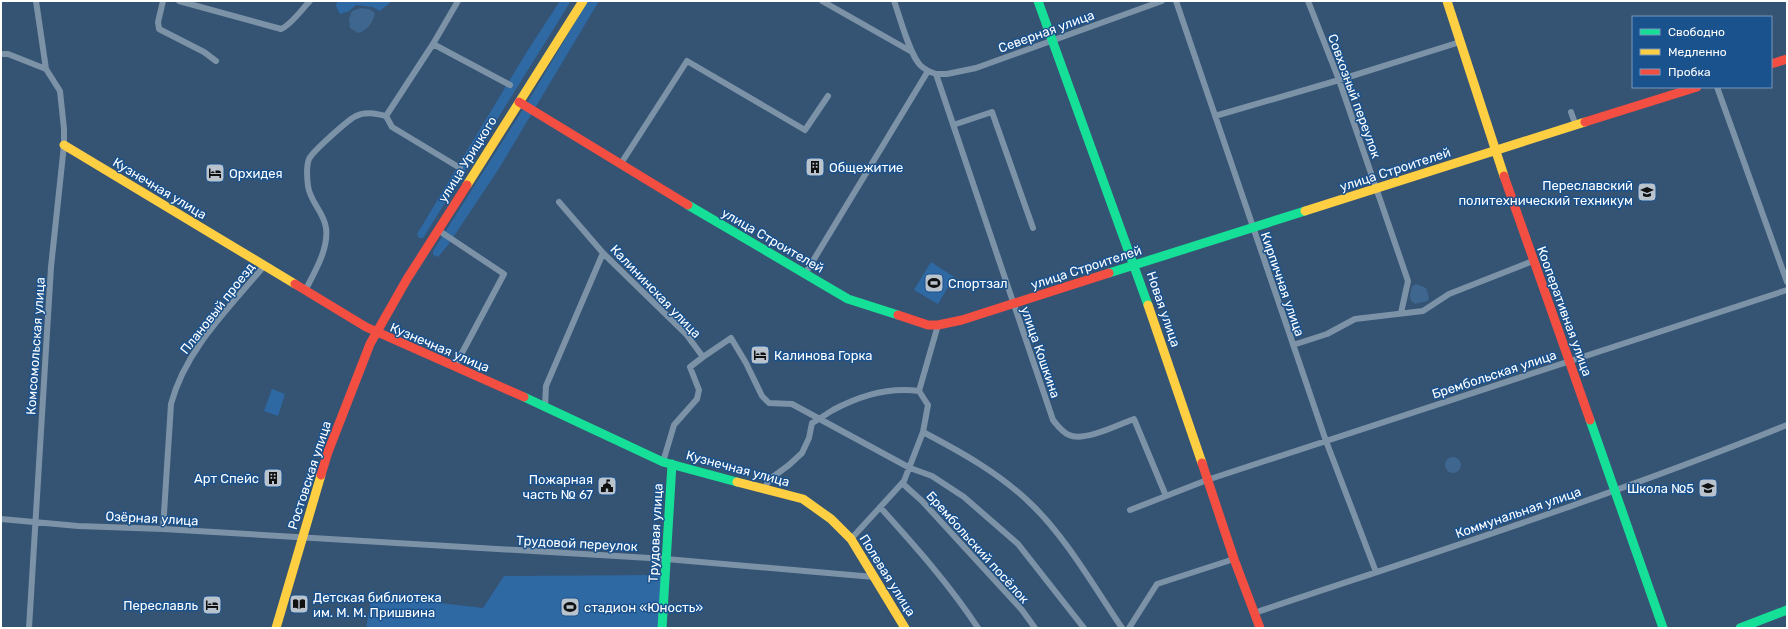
<svg xmlns="http://www.w3.org/2000/svg" width="1788" height="629" viewBox="0 0 1788 629" font-family="Rubik,sans-serif">
  <rect width="100%" height="100%" fill="#355373"/>
  <path fill="#2e69a4" d="M337 1H392L380 11 373 7 356 5 349 11 340 14 336 6Z
    M560 1H571L423 238H419L417 234 526 53Z
    M588 1H599L498 170 448 245 438 257 433 255V251L530 98Z
    M931 262 954 277 938 304 914 290Z
    M272 389 285 394 278 416 264 411Z
    M664 575 661 628H366L372 595 483 608 504 576Z"/>
  <path fill="#3e668f" d="M361 8 369 9 375 13C373 22 368 30 358 33L350 28 349 19 352 11Z
    M1416 284 1426 288 1429 297 1428 301 1415 304 1411 301 1410 295 1412 286Z
    M1445 465a8 8 0 1 1 16 0a8 8 0 1 1-16 0Z"/>
  <g fill="none" stroke-linecap="round" stroke-linejoin="round">
    <path stroke="#7c92a7" stroke-width="6" d="M163 1 158 22 159 29 204 52 216 61
      M179 1 281 29C291 25 302 9 310 1
      M822 1 912 52
      M894 1C900 17 909 53 920 65 924 69 930 72 936 74L1053 420C1058 426 1062 432 1069 435 1084 442 1118 425 1134 419L1166 496
      M1176 1 1326 441 1376 572
      M1308 1 1339 80 1408 281 1401 313
      M433 44 510 85
      M1 54H8L46 69
      M936 74H947L976 68 1162 1
      M1717 87 1787 282
      M1571 112 1576 126
      M386 116 392 127 460 168
      M1215 116 1339 80 1460 42
      M953 125 992 112 1033 228
      M620 165 687 61 805 130 828 96
      M559 202 603 253 686 334 703 357 690 367 699 390 697 399 674 425 663 462
      M438 230 504 274 455 366
      M805 274 928 71
      M305 291C314 273 329 249 326 228 324 212 310 202 308 186 307 178 306 167 309 159 312 152 349 119 356 116 366 111 377 114 386 116L433 44 458 1
      M1293 345 1327 334 1355 319 1423 311 1449 294 1533 261
      M703 357 731 338 746 363 762 396 769 403 792 404 910 468 932 476 964 497 1018 544 1084 628
      M545 407 546 386 603 253
      M923 432C961 452 999 473 1030 503 1066 537 1094 587 1122 628
      M902 483 922 501 1022 610 1035 628
      M764 489 770 479 789 465 802 453 809 438 812 423C820 419 826 414 833 410 859 396 890 387 919 391
      M880 507C915 546 949 584 978 628
      M1130 510 1207 480 1787 290
      M1 519 78 526 163 529 666 559 874 577
      M163 529 171 404C185 350 229 308 264 266
      M851 539 904 481 923 432 928 405 919 391 938 325
      M1254 613C1433 553 1612 496 1787 425
      M29 628 51 267 64 145V129L60 91 46 69 36 1
      M1129 628 1157 584 1234 559"/>
    <path stroke="#16e098" stroke-width="9" d="M1038 1 1148 305
      M688 205 848 299 898 315
      M1109 273 1305 211
      M524 397 663 462 737 482
      M1590 420 1663 628
      M662 628 672 464
      M1740 628 1787 610"/>
    <path stroke="#ffcf43" stroke-width="9" d="M1447 1 1504 176
      M64 145 295 284
      M467 185 583 1
      M1305 211 1585 122
      M1148 305 1202 463
      M737 482 803 499 831 519 851 539 905 628
      M276 628 321 475"/>
    <path stroke="#f24e42" stroke-width="9" d="M1771 64 1787 59
      M519 102 688 205
      M1585 122 1697 87
      M1504 176 1590 420
      M295 284 366 327 524 397
      M898 315 928 325H938L962 320 1109 273
      M1202 463 1234 559 1260 628
      M321 475 328 452 370 344 407 279 467 185"/>
  </g>
  <defs>
    <g id="building-square" transform="scale(1)"><rect x="-9" y="-9" width="18" height="18" rx="4" fill="#b8c3ce" stroke="#1a528e"/><path d="M-4-6H4V6H1V3H-1V6H-4ZM-2.5-4.3h1.7v1.8h-1.7ZM.8-4.3h1.7v1.8H.8ZM-2.5-1h1.7V.8h-1.7ZM.8-1h1.7V.8H.8Z" fill="#111"/></g>
    <g id="hotel-square" transform="scale(1)"><rect x="-9" y="-9" width="18" height="18" rx="4" fill="#b8c3ce" stroke="#1a528e"/><path d="M-6-4.5h1.5V1H6V5H4.5V3h-9V5H-6ZM-4 0a1.8 1.8 0 1 1 3.6 0ZM.5 0V-2.5h3Q6-2.5 6 0Z" fill="#111"/></g>
    <g id="university-square" transform="scale(1)"><rect x="-9" y="-9" width="18" height="18" rx="4" fill="#b8c3ce" stroke="#1a528e"/><path d="M0-5L7-2L0 1L-7-2ZM-4 1L0 2.5L4 1V4Q0 6-4 4Z" fill="#111"/></g>
    <g id="stadium-square" transform="scale(1)"><rect x="-9" y="-9" width="18" height="18" rx="4" fill="#b8c3ce" stroke="#1a528e"/><path d="M0-5a6.5 5 0 1 0 0 10a6.5 5 0 1 0 0-10ZM-3.5-1.8h7v3.6h-7Z" fill="#111"/></g>
    <g id="civic-square" transform="scale(1)"><rect x="-9" y="-9" width="18" height="18" rx="4" fill="#b8c3ce" stroke="#1a528e"/><path d="M-.6-6.5H3V-4.5H.6V-3L4-1V1h2V6H-6V1h2V-1L-.6-3ZM-1.2 2.5V6h2.4V2.5Z" fill="#111"/></g>
    <g id="school-square" transform="scale(1)"><rect x="-9" y="-9" width="18" height="18" rx="4" fill="#b8c3ce" stroke="#1a528e"/><path d="M0-5L7-2L0 1L-7-2ZM-4 1L0 2.5L4 1V4Q0 6-4 4Z" fill="#111"/></g>
    <g id="library-square" transform="scale(1)"><rect x="-9" y="-9" width="18" height="18" rx="4" fill="#b8c3ce" stroke="#1a528e"/><path d="M-6-4Q-3-5.5-.7-3.5V5Q-3 3-6 4ZM6-4Q3-5.5 .7-3.5V5Q3 3 6 4Z" fill="#111"/></g>
  </defs>
  <g fill-rule="evenodd">
    <use href="#building-square" x="815" y="167"/>
    <use href="#hotel-square" x="215" y="173"/>
    <use href="#university-square" x="1647" y="192"/>
    <use href="#stadium-square" x="934" y="283"/>
    <use href="#hotel-square" x="760" y="355"/>
    <use href="#building-square" x="273" y="478"/>
    <use href="#civic-square" x="607" y="486"/>
    <use href="#school-square" x="1708" y="488"/>
    <use href="#library-square" x="299" y="604"/>
    <use href="#hotel-square" x="212" y="605"/>
    <use href="#stadium-square" x="570" y="607"/>
  </g>
  <g text-anchor="middle" stroke-width="3" stroke-linejoin="round" paint-order="stroke">
    <g font-size="13" fill="#fff" stroke="#1a528e">
      <text transform="translate(1046 31) rotate(-20)" y="5">Северная улица</text>
      <text transform="translate(1355 96) rotate(70)" y="5">Совхозный переулок</text>
      <text transform="translate(467 159) rotate(-58)" y="5">улица Урицкого</text>
      <text transform="translate(1395 169) rotate(-18)" y="5">улица Строителей</text>
      <text transform="translate(160 188) rotate(31)" y="5">Кузнечная улица</text>
      <text transform="translate(773 240) rotate(30)" y="5">улица Строителей</text>
      <text transform="translate(1086 267) rotate(-18)" y="5">улица Строителей</text>
      <text transform="translate(1283 284) rotate(71)" y="5">Кирпичная улица</text>
      <text transform="translate(656 291) rotate(46)" y="5">Калининская улица</text>
      <text transform="translate(217 308) rotate(-52)" y="5">Плановый проезд</text>
      <text transform="translate(1164 309) rotate(71)" y="5">Новая улица</text>
      <text transform="translate(1565 311) rotate(70)" y="5">Кооперативная улица</text>
      <text transform="translate(35 346) rotate(-86)" y="5">Комсомольская улица</text>
      <text transform="translate(440 347) rotate(23)" y="5">Кузнечная улица</text>
      <text transform="translate(1041 352) rotate(71)" y="5">улица Кошкина</text>
      <text transform="translate(1494 374) rotate(-18)" y="5">Брембольская улица</text>
      <text transform="translate(738 468) rotate(15)" y="5">Кузнечная улица</text>
      <text transform="translate(309 475) rotate(-72)" y="5">Ростовская улица</text>
      <text transform="translate(1518 512) rotate(-19)" y="5">Коммунальная улица</text>
      <text transform="translate(152 518) rotate(3)" y="5">Озёрная улица</text>
      <text transform="translate(655 533) rotate(-87)" y="5">Трудовая улица</text>
      <text transform="translate(577 543) rotate(3)" y="5">Трудовой переулок</text>
      <text transform="translate(978 547) rotate(48)" y="5">Брембольский посёлок</text>
      <text transform="translate(888 575) rotate(58)" y="5">Полевая улица</text>
    </g>
    <g font-size="13" fill="#fff" stroke="#1a528e" text-anchor="start">
      <text x="829" y="172">Общежитие</text>
      <text x="229" y="178">Орхидея</text>
      <text x="1633" y="190" text-anchor="end">Переславский<tspan x="1633" dy="15">политехнический техникум</tspan></text>
      <text x="948" y="288">Спортзал</text>
      <text x="774" y="360">Калинова Горка</text>
      <text x="259" y="483" text-anchor="end">Арт Спейс</text>
      <text x="593" y="484" text-anchor="end">Пожарная<tspan x="593" dy="15">часть № 67</tspan></text>
      <text x="1694" y="493" text-anchor="end">Школа №5</text>
      <text x="313" y="602">Детская библиотека<tspan x="313" dy="15">им. М. М. Пришвина</tspan></text>
      <text x="198" y="610" text-anchor="end">Переславль</text>
      <text x="584" y="612">стадион «Юность»</text>
    </g>
  </g>
  <rect width="1788" height="629" fill="none" stroke="#ffffff" stroke-width="4"/>
  <rect x="1632" y="16" width="140" height="72" fill="#1a528e" stroke="#7697bb"/>
  <rect x="1640" y="29" width="20" height="6" fill="#16e098" stroke="#7697bb"/>
  <text x="1668" y="36" font-size="12" fill="#ffffff">Свободно</text>
  <rect x="1640" y="49" width="20" height="6" fill="#ffcf43" stroke="#7697bb"/>
  <text x="1668" y="56" font-size="12" fill="#ffffff">Медленно</text>
  <rect x="1640" y="69" width="20" height="6" fill="#f24e42" stroke="#7697bb"/>
  <text x="1668" y="76" font-size="12" fill="#ffffff">Пробка</text>
</svg>
